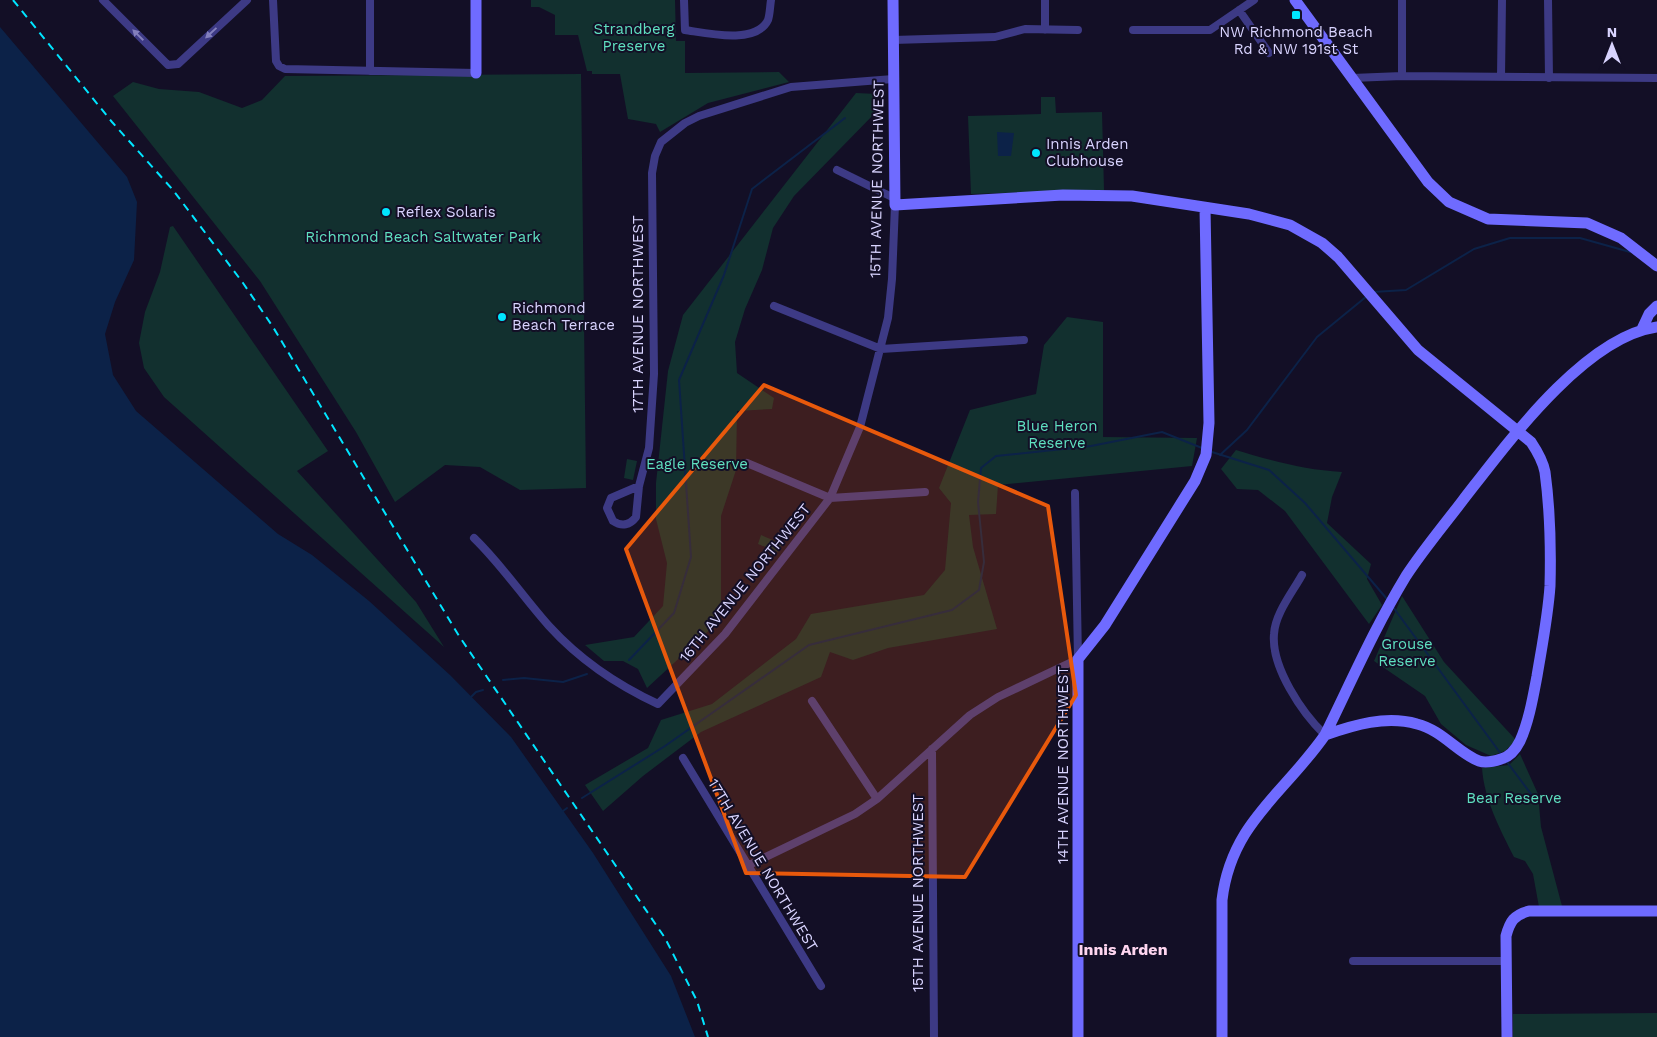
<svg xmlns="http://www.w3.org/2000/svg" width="1657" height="1037" viewBox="0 0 1657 1037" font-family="'Work Sans',sans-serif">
  <rect width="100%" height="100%" fill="#130f26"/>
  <path fill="#12302f" d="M531 0H675L676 41H685V73L779 72 789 82 708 103 660 132 656 124 628 119 620 74H592V71H587L578 35H555V15L539 7H531Z
    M581 74 586 488 520 490 480 467 445 465 395 502 356 432 260 281 113 96 133 82 159 89 199 92 242 108 262 100 285 76Z
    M856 93 877 94 878 110 794 196 773 228 762 270 745 309 735 342 737 373 774 398 772 409 737 411 736 470 721 516V602L715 625 647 688 638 669 623 661H604L585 645 634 637 663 606 667 563 656 519V483L668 371 683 315Z
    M1041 97H1055L1056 113 1102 112 1104 190 971 194 968 116 1041 114Z
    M173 226 328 451 297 471 416 602 444 647 164 397 144 368 139 343 145 312 160 272 170 227Z
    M1067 317 1103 322V437L1197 438 1192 466 998 485 996 514 969 515 973 547 997 629 888 648 853 660 830 652 821 677 701 732 643 776 603 811 585 785 648 748 661 720 712 704 796 639 811 614 924 595 945 570 951 503 939 488 970 410 1036 394 1044 345Z
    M1236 450C1272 461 1305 470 1342 472L1332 497 1327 523 1371 564 1367 579 1382 605 1369 624 1285 511 1258 490 1237 489 1221 469Z
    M627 459 637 461 633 480 624 478Z
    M761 535 782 544 778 552 758 544Z
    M1402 596 1444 662 1516 740 1505 751 1491 756 1466 745 1441 724 1425 696 1374 661Z
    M1520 754 1538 794 1541 827 1562 906 1539 907 1533 874 1525 861 1514 857C1500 829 1484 799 1482 768L1509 765Z
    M1657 1013V1037H1513V1014Z"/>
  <path fill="#0c2248" d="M0 27 127 177 137 202 134 260 115 302 105 334 113 375 136 411 278 534 312 555 369 601 450 675 511 737 593 853 671 976 695 1037H0Z
    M997 132 1014 133 1011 156H998Z"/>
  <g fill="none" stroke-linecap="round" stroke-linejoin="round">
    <path stroke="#0c2248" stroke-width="2" d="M1373 292 1406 290 1474 249 1510 238H1580L1630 252
      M1212 452 1269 470 1305 503 1387 599
      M1220 455 1247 430 1317 337 1367 296
      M1393 607 1501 754
      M629 660 674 613 691 557 679 380 724 275 752 189 845 118
      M503 680 524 678 563 682 587 674
      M471 697 476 692 483 690
      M1507 762 1531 794
      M582 798 665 746 809 645 952 610 979 590 984 562 978 502 981 468 996 456 1091 446 1162 432 1202 448
      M563 811 567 808"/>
    <path stroke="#3d3a85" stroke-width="8" d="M103 0 168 65 178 64 247 0
      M273 0 276 61 279 66 285 69 476 73
      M370 0V71
      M684 0 685 30C706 33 756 45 768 20 770 14 770 6 771 0
      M1045 0V30
      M1402 0V76
      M1548 0 1549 78
      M1239 10 1269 53
      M1133 30H1210L1254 0
      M893 40 995 37 1025 29 1078 30
      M1501 77 1502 0
      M1352 78 1402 76 1657 78
      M837 170 894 198
      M774 306 881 349 1024 340
      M747 463 830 498 925 492
      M639 486 611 498 607 508 613 521C622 527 630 525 636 517L639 486 649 448 654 374 652 173 655 156 661 142 685 123 699 116 791 87 893 79
      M474 538C502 565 523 597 549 626 580 660 617 685 658 704L725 634 830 498 860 427 888 318 892 279 895 205
      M1302 575C1292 593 1275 614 1274 634 1271 667 1302 713 1325 735
      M812 701 877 799
      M932 749 934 1037
      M683 758 821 986
      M747 866 855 814 877 799 970 715 998 697 1078 659 1075 493
      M1353 961H1505"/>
    <path stroke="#6f6bff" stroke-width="11" d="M476 0V73
      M893 0 895 205 1063 195 1132 196 1249 214 1290 225 1322 243 1338 257 1418 350 1531 442C1537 451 1543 461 1545 472 1550 509 1551 549 1550 586 1548 616 1542 646 1537 676 1533 697 1529 721 1520 741 1516 749 1509 757 1501 759 1495 761 1485 763 1479 761 1459 754 1442 730 1417 724 1386 715 1354 725 1325 735
      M1295 0 1428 182 1449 202 1488 219 1587 223 1621 238 1657 266
      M1642 329 1649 314 1657 306
      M1078 1037V659L1105 625 1195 481 1206 455 1209 423 1205 208
      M1222 1037V900C1231 823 1284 794 1325 735 1351 682 1375 627 1406 576 1423 550 1444 525 1463 500 1506 445 1584 337 1657 327
      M1507 1037 1506 936C1510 921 1514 915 1529 911H1657"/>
    <path stroke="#00e5ff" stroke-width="2" stroke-dasharray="8 6" stroke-linecap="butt" d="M13 0 112 122 173 190 243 283 273 327 459 636 665 938 697 1001 708 1037"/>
  </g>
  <defs><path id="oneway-solid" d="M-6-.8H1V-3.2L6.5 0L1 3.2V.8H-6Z" transform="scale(1.25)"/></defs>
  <g fill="#837fbc">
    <use href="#oneway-solid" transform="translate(211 33) rotate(137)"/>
    <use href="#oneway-solid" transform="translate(138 35) rotate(-135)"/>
  </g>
  <path fill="#e8590c" fill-opacity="0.2" stroke="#e8590c" stroke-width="4" stroke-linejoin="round" d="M764 385 1048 506 1076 695 965 877 746 873 626 549Z"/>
  <g fill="#00e5ff" stroke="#130f26" stroke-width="2">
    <rect x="1291" y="10" width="10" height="10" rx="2.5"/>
    <circle cx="1036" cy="153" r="5"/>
    <circle cx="386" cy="212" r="5"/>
    <circle cx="502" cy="317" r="5"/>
  </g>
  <g text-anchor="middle" stroke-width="4" stroke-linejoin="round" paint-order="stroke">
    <g font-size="15" fill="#5fe0c0" stroke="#130f26">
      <text x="634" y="34">Strandberg<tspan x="634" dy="17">Preserve</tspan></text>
      <text x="423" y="242">Richmond Beach Saltwater Park</text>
      <text x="1057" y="431">Blue Heron<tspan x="1057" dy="17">Reserve</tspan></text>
      <text x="697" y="469">Eagle Reserve</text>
      <text x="1407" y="649">Grouse<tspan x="1407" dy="17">Reserve</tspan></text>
      <text x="1514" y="803">Bear Reserve</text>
    </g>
    <g font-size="15" fill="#d9d4ff" stroke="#130f26" text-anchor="start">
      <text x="1296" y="37" text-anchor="middle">NW Richmond Beach<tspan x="1296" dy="17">Rd &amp; NW 191st St</tspan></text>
      <text x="1046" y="149">Innis Arden<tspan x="1046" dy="17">Clubhouse</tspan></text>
      <text x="396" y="217">Reflex Solaris</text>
      <text x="512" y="313">Richmond<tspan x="512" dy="17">Beach Terrace</tspan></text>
    </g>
    <g font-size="15" fill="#d9d4ff" stroke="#130f26">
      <text transform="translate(877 179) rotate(-89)" y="5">15TH AVENUE NORTHWEST</text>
      <text transform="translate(638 314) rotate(-90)" y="5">17TH AVENUE NORTHWEST</text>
      <text transform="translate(745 583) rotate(-51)" y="5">16TH AVENUE NORTHWEST</text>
      <text transform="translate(1063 765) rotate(-90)" y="5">14TH AVENUE NORTHWEST</text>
      <text transform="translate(763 865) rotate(59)" y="5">17TH AVENUE NORTHWEST</text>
      <text transform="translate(918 893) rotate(-90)" y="5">15TH AVENUE NORTHWEST</text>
    </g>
    <g font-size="16" font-weight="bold" fill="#ffd6f0" stroke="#130f26">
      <text x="1123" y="955">Innis Arden</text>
    </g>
  </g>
  <g transform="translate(1612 45)" stroke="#130f26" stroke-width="4" paint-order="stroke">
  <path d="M0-4L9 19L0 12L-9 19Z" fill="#d9d4ff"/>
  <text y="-8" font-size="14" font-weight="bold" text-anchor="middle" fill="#d9d4ff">N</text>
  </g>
</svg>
